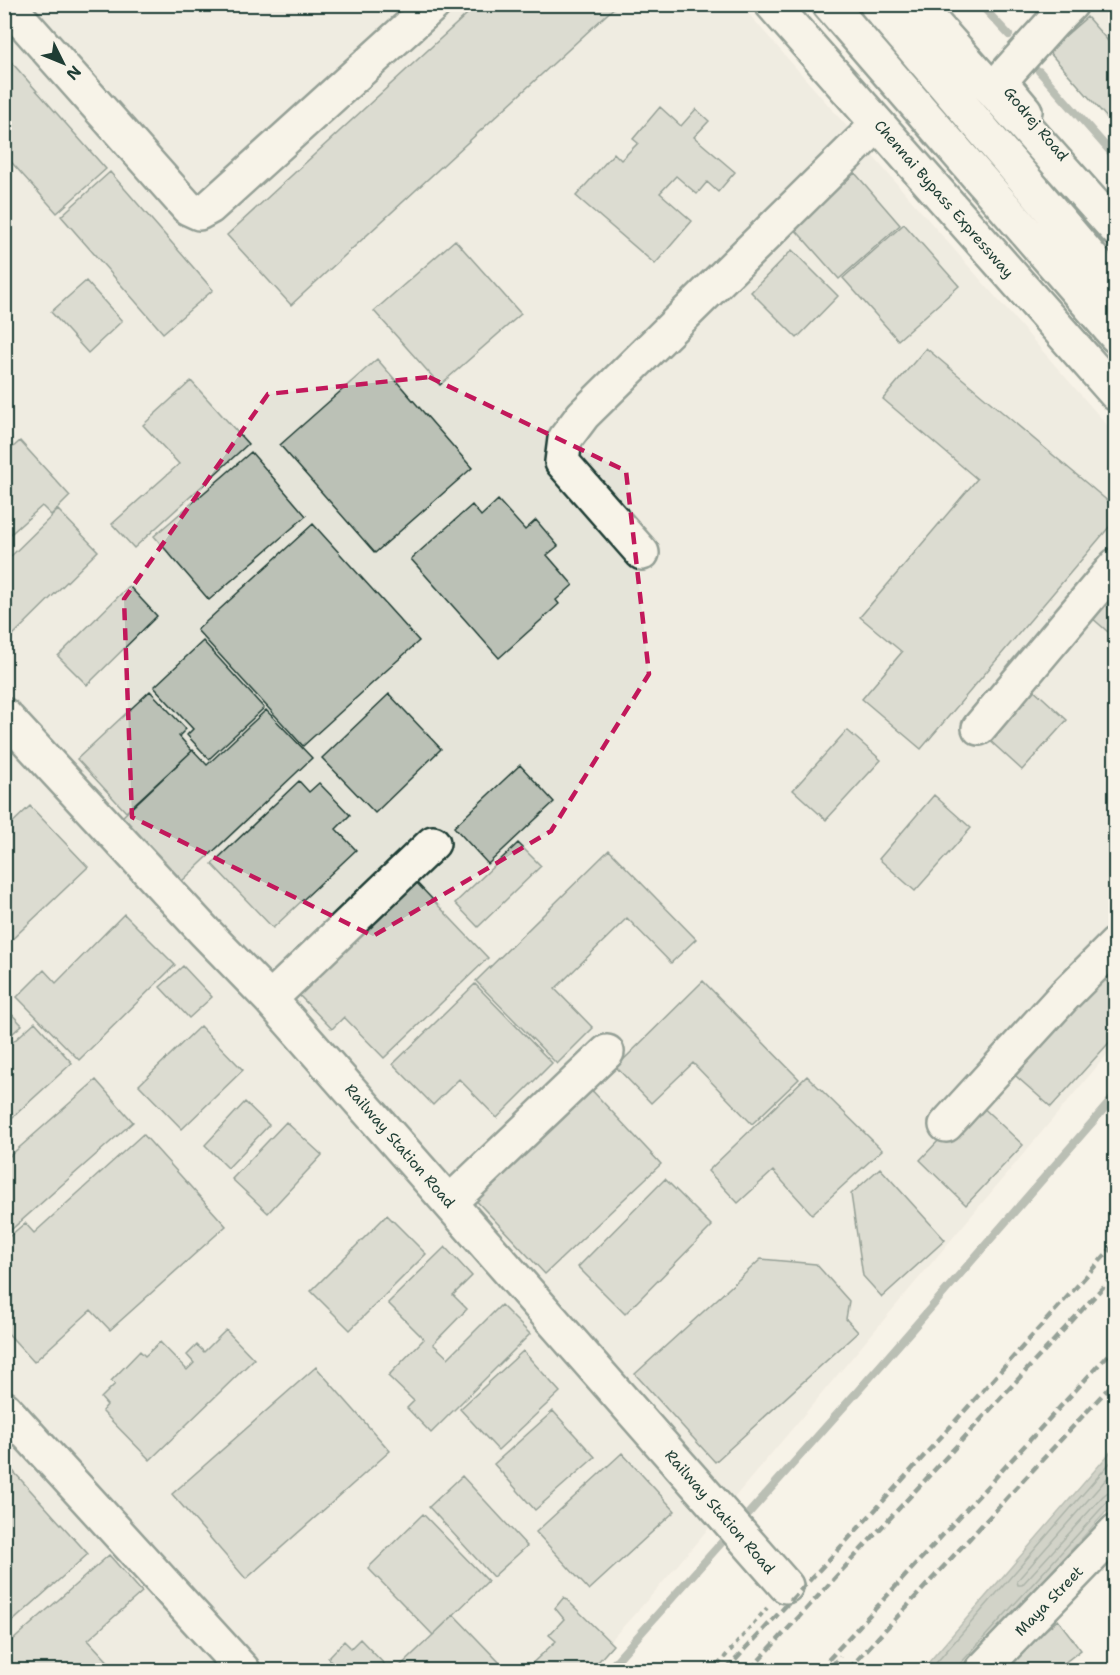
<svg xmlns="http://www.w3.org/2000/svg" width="1120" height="1675" viewBox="0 0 1120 1675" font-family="'Shantell Sans',sans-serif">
  <rect width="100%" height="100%" fill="#f7f3e8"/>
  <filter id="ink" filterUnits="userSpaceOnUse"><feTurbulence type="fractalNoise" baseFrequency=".0167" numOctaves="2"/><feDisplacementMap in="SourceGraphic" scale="12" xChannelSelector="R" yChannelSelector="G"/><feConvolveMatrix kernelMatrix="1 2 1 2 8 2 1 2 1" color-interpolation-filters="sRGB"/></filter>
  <g filter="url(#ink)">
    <path fill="#e5e4d9" d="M5 5H741L1115 434V1045L659 1587 584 1670H5Z
      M1024 5H1115V104Z"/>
    <path fill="#a4ada3" stroke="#6f8077" stroke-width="1.5" d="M1115 1447V1502L962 1670H922Z"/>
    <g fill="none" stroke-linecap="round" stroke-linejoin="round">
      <path stroke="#546a60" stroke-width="1.5" d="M1116 1468 1017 1581 1018 1585H1022L1103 1496 1108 1492 1116 1491
        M930 1670 1116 1456
        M958 1670 960 1664 1108 1501 1116 1499"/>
      <path stroke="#6f8077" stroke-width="8" d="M980 4 1009 35
        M1039 71 1116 158
        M740 1523 881 1365 1116 1095
        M608 1670 731 1532"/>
    </g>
    <path fill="#bbc1b6" stroke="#1f3d34" stroke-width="1.5" d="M478 4H618L291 305 227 235Z
      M1102 4H1116V20Z
      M1087 17 1116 50V128L1048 51Z
      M5 55 106 169 57 213 4 154Z
      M660 107 681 126 696 109 709 121 694 137 735 172 718 192 707 182 697 194 676 176 660 193 692 221 655 264 576 196 614 153 621 160 638 143 633 139Z
      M110 172 213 290 163 333 61 216Z
      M855 173 900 225 839 279 793 227Z
      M904 224 959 286 898 340 843 278Z
      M455 240 521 314 440 385 374 311Z
      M792 250 838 296 797 338 751 292Z
      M86 281 122 321 88 353 51 312Z
      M926 348 1116 508V519L921 749 862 699 902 652 860 617 977 479 883 399Z
      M377 359 472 468 375 553 280 445Z
      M191 381 248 444 134 548 112 524 179 464 143 425Z
      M20 441 70 496 51 515 42 506 4 540V455Z
      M251 452 306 516 209 600 154 536Z
      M498 500 525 530 536 520 558 546 547 555 573 585 556 600 559 604 499 658 411 559 472 505 481 516Z
      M58 510 98 551 5 643 4 563Z
      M313 524 419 641 303 746 197 630Z
      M129 586 157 616 87 685 58 656Z
      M1116 590V638H1115L1091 617Z
      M203 641 264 708 209 759 187 735 193 729 154 687Z
      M1031 687 1067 720 1022 770 986 737Z
      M150 691 186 729 179 736 192 751 126 812 77 759Z
      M389 694 441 749 375 813 322 758Z
      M266 710 312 758 182 881 122 817 193 750 207 765Z
      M847 730 881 760 826 820 793 790Z
      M520 765 554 802 488 864 454 827Z
      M299 781 309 792 319 783 350 815 336 829 356 850 273 928 212 864Z
      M934 795 971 828 915 891 879 859Z
      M30 806 88 867 4 947V827L6 829Z
      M518 843 541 866 478 927 455 903Z
      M609 850 696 939 671 963 627 918 555 989 593 1028 557 1064 476 981Z
      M415 881 488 958 384 1058 344 1017 332 1029 297 993Z
      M124 914 175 965 79 1060 17 997 44 970 56 983Z
      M183 966 212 997 189 1018 160 987Z
      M1095 972 1116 989V1035L1051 1107 1009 1070Z
      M703 981 799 1079 752 1124 693 1063 651 1103 616 1067Z
      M475 984 552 1063 497 1118 459 1079 433 1105 393 1064Z
      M4 1006 22 1025 4 1041Z
      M35 1022 72 1063 4 1125V1050Z
      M200 1026 243 1070 182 1129 139 1085Z
      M807 1076 882 1150 812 1214 773 1171 738 1203 708 1171Z
      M96 1080 133 1122 4 1236V1161Z
      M586 1084 661 1164 545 1274 470 1194Z
      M976 1101 1023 1145 966 1205 920 1160Z
      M245 1102 269 1125 228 1168 205 1145Z
      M286 1122 322 1155 268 1213 232 1179Z
      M143 1134 226 1226 110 1330 91 1310 34 1362 4 1329V1241L25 1223 34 1233Z
      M880 1168 945 1240 882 1297 863 1276 851 1194Z
      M665 1179 712 1226 625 1314 578 1267Z
      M387 1215 426 1254 350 1330 311 1291Z
      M445 1247 472 1276 453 1295 467 1309 433 1344 448 1358 501 1305 530 1334 431 1433 407 1408 414 1401 388 1376 424 1339 388 1303Z
      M761 1259 816 1264 849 1301 846 1319 858 1332 715 1462 635 1374Z
      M226 1330 254 1359 150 1460 102 1411 107 1405 101 1398 115 1384 111 1381 140 1351 145 1356 160 1342 187 1370 194 1363 187 1355 197 1345 204 1352Z
      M523 1351 560 1392 498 1450 460 1409Z
      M316 1367 390 1451 246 1579 172 1494Z
      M553 1411 595 1457 535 1510 494 1464Z
      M622 1453 675 1511 589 1590 536 1532Z
      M4 1461 88 1554 4 1629Z
      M462 1476 527 1546 493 1577 429 1507Z
      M423 1514 488 1581 433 1635 368 1568Z
      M109 1555 142 1592 88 1640 116 1670H4V1648Z
      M564 1597 613 1645 591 1670H525L556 1641 549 1635 564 1619 555 1608Z
      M454 1615 500 1663 491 1670H396Z
      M1058 1620 1081 1650 1055 1670H995Z
      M360 1639 390 1670H328L334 1664 328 1658 344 1641 351 1648Z"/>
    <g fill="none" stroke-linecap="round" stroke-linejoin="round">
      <g stroke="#1f3d34" stroke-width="38">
        <path id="minor" d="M7 4 188 208 199 213 210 207 434 4
          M1025 111 1000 81 1054 21 1071 4
          M642 553 562 462 565 439 583 415 870 132
          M4 715 205 932 270 999 786 1586
          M979 728 1116 565
          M270 999 433 843
          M946 1125 1064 996 1116 944
          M450 1202 607 1052
          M4 1408 243 1670
          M982 1670 1116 1531"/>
      </g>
      <g stroke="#1f3d34" stroke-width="38">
        <path id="highway" d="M772 4 1116 394
          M829 4 1116 336
          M876 4 1116 287
          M916 4 1116 229"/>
      </g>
      <path stroke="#1f3d34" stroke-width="4" stroke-dasharray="4.5 4.5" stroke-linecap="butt" d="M723 1670 717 1666 767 1608
        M828 1670 840 1656
        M915 1670 922 1663 931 1670"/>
      <use href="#minor" stroke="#f7f3e8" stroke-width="33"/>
      <use href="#highway" stroke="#f7f3e8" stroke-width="33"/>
      <path stroke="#1f3d34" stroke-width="4.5" stroke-dasharray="9 4.5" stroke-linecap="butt" d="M726 1670 876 1509 1116 1243
        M750 1670 1116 1273
        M819 1670 1116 1346
        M848 1670 1116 1380"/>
    </g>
  </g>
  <path d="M0 0H1120V1675H0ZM429 377 626 471 649 674 551 831 373 936 132 817 124 599 268 394Z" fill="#f7f3e8" fill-opacity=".55" fill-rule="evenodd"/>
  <path fill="none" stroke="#c2185b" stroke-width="4.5" stroke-dasharray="12 8" stroke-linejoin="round" d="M429 377 626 471 649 674 551 831 373 936 132 817 124 599 268 394Z"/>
  <g text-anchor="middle" stroke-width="4.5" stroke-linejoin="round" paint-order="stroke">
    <g font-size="15" fill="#1f3d34" stroke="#f7f3e8">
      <text transform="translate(1036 124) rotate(50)" y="5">Godrej Road</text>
      <text transform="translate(944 199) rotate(49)" y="5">Chennai Bypass Expressway</text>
      <text transform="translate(400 1146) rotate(49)" y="5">Railway Station Road</text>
      <text transform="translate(720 1512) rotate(49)" y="5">Railway Station Road</text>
      <text transform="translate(1049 1601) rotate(-46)" y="5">Maya Street</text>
    </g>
  </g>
  <rect width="1120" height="1675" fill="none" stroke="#f7f3e8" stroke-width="24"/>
  <rect x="12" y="12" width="1096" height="1651" fill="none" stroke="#1f3d34" stroke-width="2" filter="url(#ink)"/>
  <g transform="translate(63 63) rotate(133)" stroke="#f7f3e8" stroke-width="4.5" paint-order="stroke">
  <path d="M0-4.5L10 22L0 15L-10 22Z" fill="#1f3d34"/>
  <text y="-9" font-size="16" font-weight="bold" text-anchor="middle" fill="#1f3d34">N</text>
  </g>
</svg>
